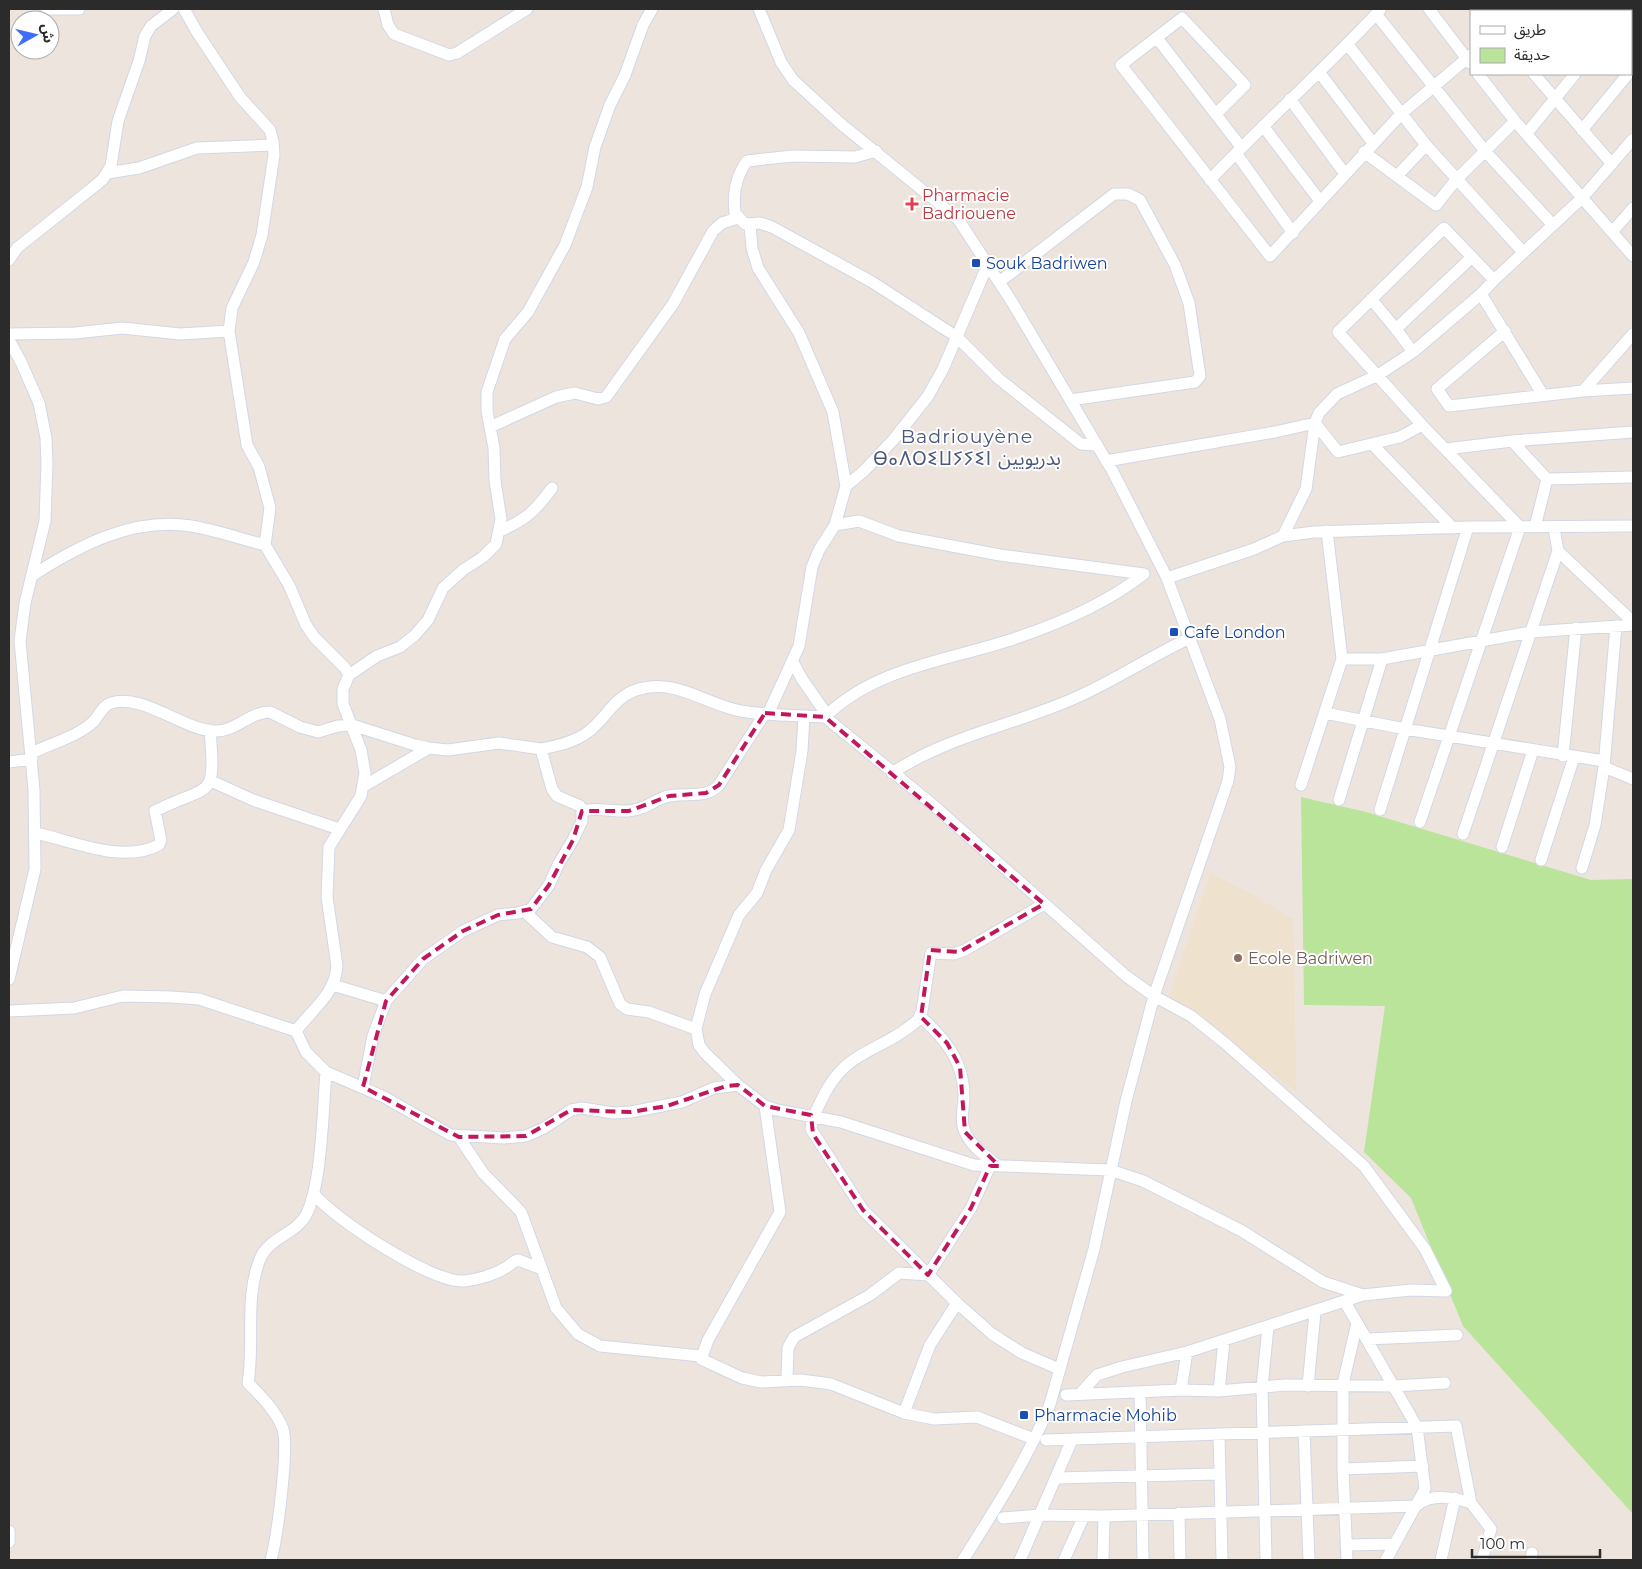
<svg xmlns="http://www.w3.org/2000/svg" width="1642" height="1569" viewBox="0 0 1642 1569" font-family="Montserrat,'Noto Sans Arabic','Noto Sans Tifinagh',sans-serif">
  <rect width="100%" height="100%" fill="#ede5dd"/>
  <path fill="#eee1cd" d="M1210 873 1252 894 1294 920 1296 1091 1169 997Z"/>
  <path fill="#b9e49a" d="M1301 797 1366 812 1591 880 1633 879V1514L1463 1326 1411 1198 1364 1152 1385 1006 1304 1005Z"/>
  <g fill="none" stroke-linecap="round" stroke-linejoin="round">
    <g stroke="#d2d7e4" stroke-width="13">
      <path id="minor" d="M47 9H79
        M384 9 388 25 394 34 449 55 457 53 527 9
        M759 9 781 62 793 80 841 124 958 219 1012 302 1113 472 1167 578 1220 719 1230 767 1228 781 1154 996 1126 1101 1094 1249 1050 1404C1028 1459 994 1511 963 1560
        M1429 9 1470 63
        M1482 9 1484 11
        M1535 9 1537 11
        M1587 9 1589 11
        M1626 11 1628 9
        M1376 14 1485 151 1552 224
        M1157 38 1241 147
        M1348 45 1426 145 1523 252
        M1319 72 1373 143
        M1478 74 1515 121 1633 256
        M1534 74 1612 164
        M1290 99 1345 174
        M1216 114 1245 85 1182 18 1121 65 1270 256 1401 114 1471 55
        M1263 126 1320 201
        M1582 130 1628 74
        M1527 133 1575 74
        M876 151 855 157 792 156 747 161C735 178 733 194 735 213L745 224 760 223 772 227 872 282 957 337 999 379 1081 444 1095 445
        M1364 152 1436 205 1456 180 1515 121
        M1236 153 1293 233
        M107 173 139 168 197 148 273 145
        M1397 176 1426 145
        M1210 180C1265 122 1325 69 1380 10
        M750 225 752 248 758 268 799 333 833 412 846 486
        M1612 232 1633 208
        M9 260 17 248 96 185 103 179 111 166 118 121 139 61 145 36 151 26 173 9
        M1494 280 1583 197 1633 139
        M999 282 1114 194H1128L1140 200 1175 265 1189 303 1200 376 1195 382 1070 400
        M1371 299 1396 329
        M229 331 247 445 259 467 270 508 265 545
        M1505 331 1437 389 1449 406 1583 391 1633 388
        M9 334 75 333 122 328 180 334 229 331 232 308 254 262 262 235 274 155 273 141 270 130 240 97 197 32 184 9
        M9 340 21 362 39 403 46 438 47 464 45 521 25 603 20 641 34 790 35 869 9 979
        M1413 352 1396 329 1472 257
        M1583 391 1633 334
        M490 427 556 397 575 393 598 399 606 397 673 304 713 231 722 223 738 218
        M1512 441 1547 479 1535 527
        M1372 444 1453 528
        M1446 449 1512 441 1633 432
        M1106 461 1275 432 1315 423 1338 452 1400 437 1422 425
        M1547 479 1633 477
        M1554 528 1558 551 1633 622
        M500 531C527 519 535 511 552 488
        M1283 536 1306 489 1315 423 1319 413 1337 394 1378 375 1413 352 1481 294 1543 395
        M33 575C80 545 133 517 191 526 216 530 241 539 265 545L289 585 306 625 315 638 345 668 349 675
        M1167 578 1254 549 1283 536 1314 532 1468 527 1633 526
        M1342 659H1382L1531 632 1633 625
        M793 662 802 679 827 715
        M1325 713 1405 729 1604 761
        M768 714 799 646 812 567 819 550 835 525 846 486 864 471 894 439 928 396 943 369 988 264
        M825 717C876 666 954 660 1019 637 1063 622 1107 603 1144 574L1000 555 899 536 859 521 835 525
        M32 753C51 743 77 737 93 722 99 716 102 706 111 703 144 693 184 731 216 731 236 731 250 712 270 712L300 727 318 732 338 726 352 725 415 745 429 748 448 750 499 743 541 749
        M1563 756 1576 628
        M9 762 32 759
        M1604 767 1633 779
        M892 773C950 735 1012 726 1075 698 1114 681 1151 656 1190 638
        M211 781 253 800 339 829
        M1301 785 1342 659 1327 531
        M364 786 429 748
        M1339 800 1382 659
        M1380 810 1468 527
        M582 811C598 807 612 812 628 811 642 810 649 804 660 799 679 789 704 802 719 785L765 713
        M1420 822 1520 527 1422 425 1338 332 1444 228 1494 280 1481 294
        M36 833C73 841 122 864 159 845L161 840 155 811C211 783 216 802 210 730
        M1463 834 1558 551
        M1502 847 1533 750
        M1541 860 1574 757
        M1582 868 1595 825 1604 767 1616 626
        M1044 904 965 950 954 954 931 953 922 1011 918 1020C878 1055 845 1047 820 1103 816 1111 811 1120 811 1129L863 1210 957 1303 992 1334 1022 1353 1059 1369
        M525 912 552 937 587 947 600 957 620 1004 627 1009 649 1012 696 1029
        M333 985 386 1001
        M9 1011 74 1008 123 996 171 997 199 999 296 1031 306 1052 326 1072 384 1097 451 1135 504 1138 526 1136 544 1128 571 1110 582 1108 613 1113 631 1112 682 1102 714 1088 738 1085
        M921 1017C945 1039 964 1061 964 1096 964 1108 959 1122 966 1134 973 1148 987 1157 999 1166
        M296 1031C312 1009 335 995 337 966L327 897 329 847 361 796 365 773 361 750 343 704V689L349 675 377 656 400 647 414 636 428 620 443 588 463 570 483 557 496 544 501 519 495 481 494 448 487 411V392L505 339 528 312 565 245 587 187 595 147 610 105 625 75 643 25 652 9
        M363 1087 373 1036 386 1001 423 959 463 931 498 915 518 913 531 909 549 885 559 863 573 840 582 821V811L580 806 557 796 552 789 541 749C557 746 575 742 588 732 606 719 613 698 636 690 675 677 704 704 741 711 769 716 797 715 825 717L932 804 1126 976 1154 996 1191 1016 1226 1044 1364 1166 1425 1249 1446 1291 1411 1290 1363 1295 1323 1282 1242 1231 1143 1181 1110 1170 974 1165 841 1122 777 1110 765 1106 738 1085 705 1053 699 1045 696 1029 705 994 739 915 757 893 766 870 789 830 802 751 804 716
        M765 1106 780 1212 708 1340 701 1359 742 1378 761 1382 801 1380 831 1384 904 1413 934 1419 977 1417 1034 1439
        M459 1137 483 1173 521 1212 556 1308 578 1334 600 1346 701 1356
        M314 1194C334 1219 433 1284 465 1281 478 1279 494 1275 505 1268 510 1266 512 1261 518 1260L542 1269
        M1345 1302 1417 1427 1425 1489 1386 1560
        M1366 1339 1457 1335
        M787 1380 788 1348 794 1337 870 1295 899 1273 928 1275 971 1208 990 1166
        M1308 1386 1315 1312
        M1181 1390 1187 1352
        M1219 1391 1224 1341
        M1140 1392 1143 1560
        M1080 1394 1097 1375 1122 1367 1187 1352 1363 1295
        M1066 1395 1181 1390 1219 1391 1285 1385 1394 1386 1445 1383
        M904 1413 930 1345 957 1303
        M1304 1431 1309 1560
        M1219 1434 1222 1560
        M1046 1440 1456 1426 1471 1503 1491 1529 1482 1560
        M1343 1469 1423 1466
        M1056 1478 1218 1474
        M1179 1513 1180 1560
        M1003 1518 1040 1515 1104 1516 1416 1506C1432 1493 1452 1497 1471 1503
        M9 1531V1542
        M1346 1545 1395 1544
        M271 1560C277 1538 289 1449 283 1429 276 1411 262 1397 248 1383 255 1342 244 1299 260 1259 268 1238 296 1234 306 1215 322 1185 323 1107 326 1072
        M1020 1560 1072 1440
        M1064 1560 1084 1516
        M1103 1560 1104 1516
        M1266 1560 1262 1387 1268 1327
        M1347 1560 1343 1469V1384L1357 1323
        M1441 1560 1455 1498
        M1531 1560 1532 1553"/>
    </g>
    <use href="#minor" stroke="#fff" stroke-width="11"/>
  </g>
  <path fill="none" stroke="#c2185b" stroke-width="4" stroke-dasharray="10 6" stroke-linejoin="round" d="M765 713 825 717 1044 904 959 952 930 950 921 1017 947 1043 960 1067 965 1132 999 1166H990L971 1208 928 1275 863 1210 813 1134 811 1115 765 1106 738 1085 726 1086 667 1106 631 1112 571 1110 526 1136 459 1137 363 1087 386 1001 423 959 463 931 498 915 531 909 549 885 573 840 582 811H629L669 796 706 793 719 785Z"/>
  <path fill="#e0444e" stroke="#fff" stroke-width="2" d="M909.5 196.5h5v5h5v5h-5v5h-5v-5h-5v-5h5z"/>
  <g fill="#1a4fb4" stroke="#fff" stroke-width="2">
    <rect x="971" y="258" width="10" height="10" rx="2.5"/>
    <rect x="1169" y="627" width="10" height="10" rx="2.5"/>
    <rect x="1019" y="1410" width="10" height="10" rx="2.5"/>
  </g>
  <circle fill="#8d6e63" stroke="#fff" stroke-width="2" cx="1238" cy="958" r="5"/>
  <g text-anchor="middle" stroke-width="4" stroke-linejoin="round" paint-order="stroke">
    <g font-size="16" fill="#be3a42" stroke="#fff" text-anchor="start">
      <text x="922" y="201">Pharmacie<tspan x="922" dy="18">Badriouene</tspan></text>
    </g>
    <g font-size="16" fill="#164399" stroke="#fff" text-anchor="start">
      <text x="986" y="269">Souk Badriwen</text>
      <text x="1184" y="638">Cafe London</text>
      <text x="1034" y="1421">Pharmacie Mohib</text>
    </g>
    <g font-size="16" fill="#785e54" stroke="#fff" text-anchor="start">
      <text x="1248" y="964">Ecole Badriwen</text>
    </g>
    <g font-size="19" letter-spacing="1" fill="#4b587c" stroke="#fff">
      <text x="967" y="443">Badriouyène<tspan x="967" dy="22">ⴱⴰⴷⵔⵉⵡⵢⵢⵉⵏ بدريويين</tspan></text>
    </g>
  </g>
  <rect width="1642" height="1569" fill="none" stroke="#2b2b2b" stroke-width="20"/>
  <rect x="1470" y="10" width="162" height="65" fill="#ffffff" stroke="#aaaaaa"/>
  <rect x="1480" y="26" width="25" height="8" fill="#ffffff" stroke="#aaaaaa"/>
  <text x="1514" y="35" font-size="15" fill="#2b2b2b">طريق</text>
  <rect x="1480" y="48" width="25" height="15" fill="#b9e49a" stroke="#aaaaaa"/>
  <text x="1514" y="60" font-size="15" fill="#2b2b2b">حديقة</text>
  <g transform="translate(35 35) rotate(82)"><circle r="24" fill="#ffffff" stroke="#aaaaaa"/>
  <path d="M0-4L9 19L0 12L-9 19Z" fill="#3d6ffa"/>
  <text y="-8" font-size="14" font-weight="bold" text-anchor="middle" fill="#2b2b2b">ش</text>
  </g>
  <path d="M1472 1549v8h128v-8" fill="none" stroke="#2b2b2b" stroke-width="2.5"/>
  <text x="1480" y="1549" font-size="15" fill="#2b2b2b" stroke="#ffffff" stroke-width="4" paint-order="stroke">100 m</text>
</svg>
